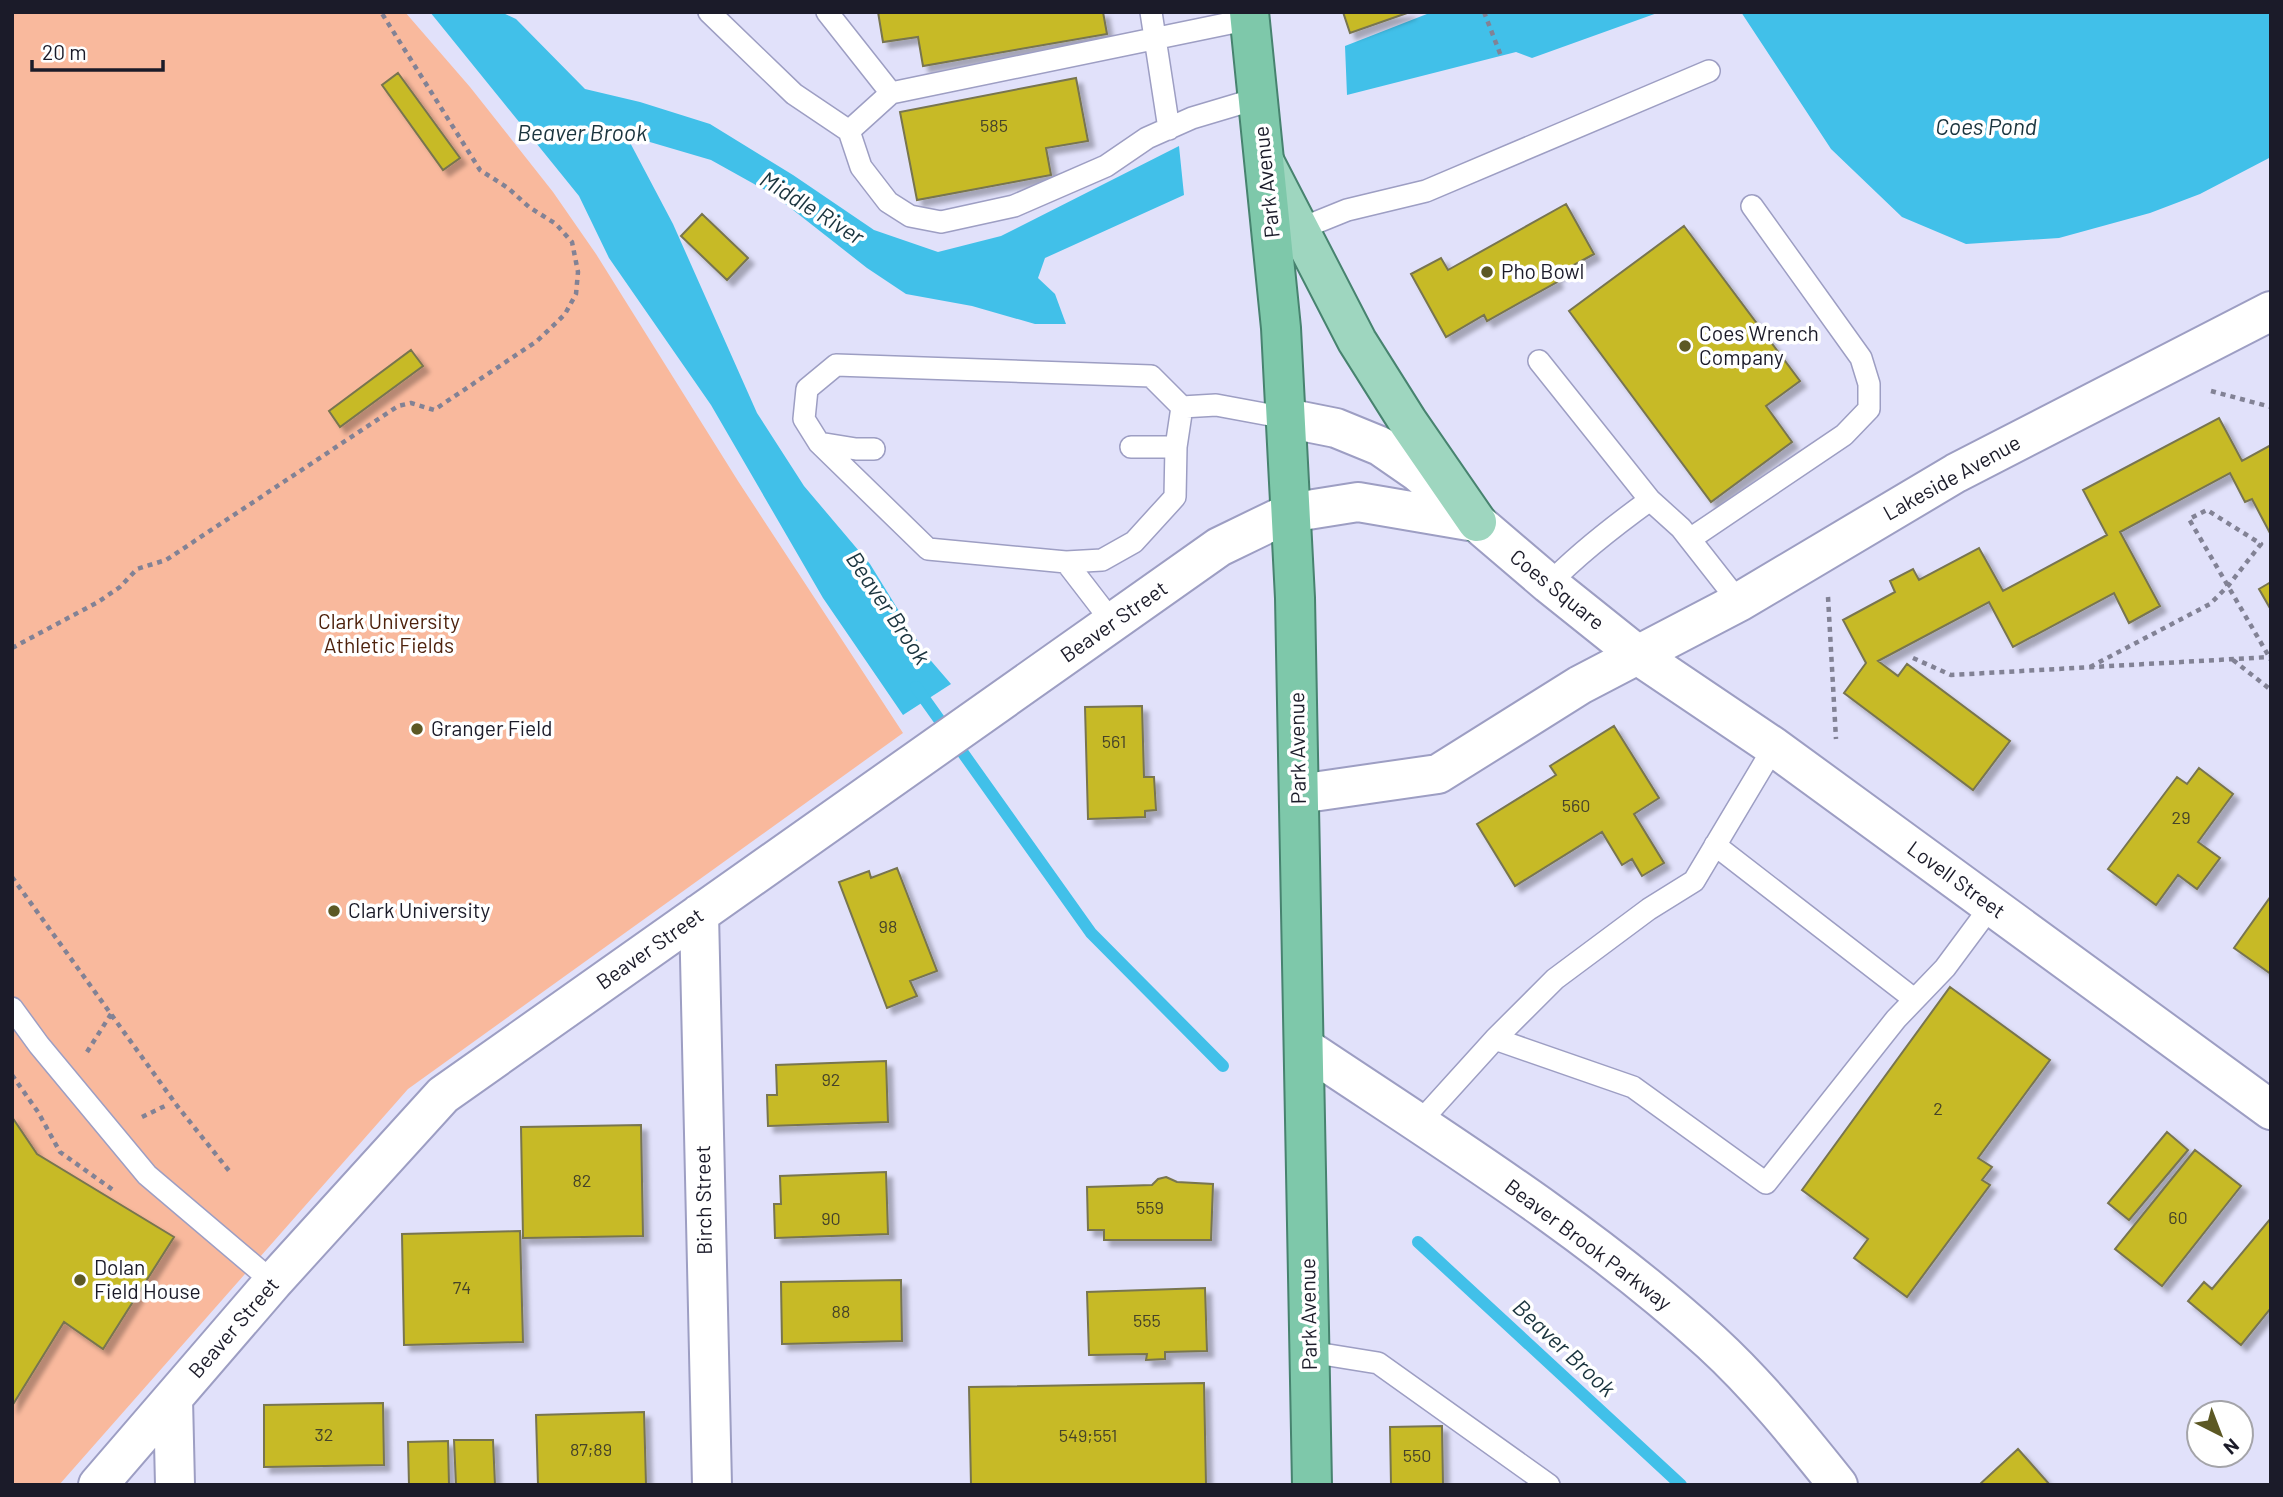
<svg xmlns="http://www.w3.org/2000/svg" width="2283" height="1497" viewBox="0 0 2283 1497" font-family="Barlow,sans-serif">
  <defs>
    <filter id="shadow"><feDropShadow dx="6" dy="6" stdDeviation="2" flood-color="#0004"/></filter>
  </defs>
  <rect width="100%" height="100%" fill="#e1e1fa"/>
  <path fill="#f9b99d" d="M12 12H405L470 87 553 192 596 254 738 481 903 733 408 1089 59 1485H12Z"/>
  <path fill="#41c0e9" d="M430 12H501L516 19 585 89 640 102 710 124 793 175 874 230 938 252 1001 236 1179 146 1184 195 1045 258 1038 278 1055 294 1066 324H1035L972 306 906 294 867 268 774 195 711 160 626 135 673 224 757 413 804 486 870 564 926 655 951 684 903 715 823 598 711 405 609 258 579 196Z
    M1432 12H1660L1532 58 1516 52 1347 95 1345 46Z
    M1741 12H2271V157L2200 194 2150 213 2059 238 1966 244 1902 217 1831 149Z"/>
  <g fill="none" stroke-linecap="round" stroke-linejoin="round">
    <path stroke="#41c0e9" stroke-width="12" d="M916 687 1091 933 1223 1066
      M1418 1242 1681 1485"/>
  </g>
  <path fill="#c7ba28" stroke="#78754f" stroke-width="2" filter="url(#shadow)" d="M878 12H1103L1107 34 923 66 918 37 883 42Z
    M1343 12H1410L1350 33Z
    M398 73 460 158 443 170 382 85Z
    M1076 78 1088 141 1046 148 1051 175 917 200 900 112Z
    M1566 204 1594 254 1554 276 1557 282 1487 321 1484 315 1446 337 1411 274 1441 258 1448 270Z
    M702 214 748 258 727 280 681 236Z
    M1684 226 1800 381 1766 406 1792 442 1711 502 1569 311Z
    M411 350 423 366 340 427 329 411Z
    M2219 418 2242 461 2271 445V535L2252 499 2245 502 2230 473 2120 532 2160 606 2129 623 2114 593 2013 647 1989 602 1878 661 1898 676 1907 664 2010 741 1973 790 1844 693 1866 663 1843 620 1895 592 1890 581 1913 569 1919 580 1979 548 2003 591 2107 535 2083 490Z
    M2271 582V610L2259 589Z
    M1142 706 1144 777H1154L1156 810 1145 811V817L1088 819 1085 707Z
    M1614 726 1659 798 1634 814 1664 863 1642 876 1632 859 1622 865 1602 832 1515 886 1477 824 1556 775 1550 766Z
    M2199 768 2233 794 2198 842 2220 858 2197 889 2178 875 2156 905 2108 869 2177 777 2187 784Z
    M897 868 937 971 910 981 917 996 887 1008 839 882 869 871 871 878Z
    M2271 896V974L2234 948Z
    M1950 987 2050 1060 1978 1158 1992 1167 1982 1180 1990 1185 1907 1297 1854 1258 1868 1239 1802 1190Z
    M886 1061 888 1122 768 1126 767 1095H777L776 1065Z
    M12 1117 37 1154 174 1237 103 1349 64 1322 12 1406Z
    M641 1125 643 1236 523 1238 521 1127Z
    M2167 1132 2188 1150 2129 1220 2108 1203Z
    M2195 1150 2241 1186 2162 1286 2115 1249Z
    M886 1172 888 1234 775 1238 774 1204H781L780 1176Z
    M1166 1177 1177 1182 1213 1184 1211 1240H1104V1230H1088L1087 1187 1152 1185 1158 1179Z
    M2271 1218V1308L2241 1345 2188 1301 2204 1282 2212 1289Z
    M520 1231 523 1342 404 1345 402 1234Z
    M901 1280 902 1341 782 1344 781 1282Z
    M1205 1288 1207 1351 1165 1352V1359L1146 1360 1147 1354 1089 1355 1087 1292Z
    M1204 1383 1206 1485H971L969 1387Z
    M383 1403 384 1465 264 1467V1405Z
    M644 1412 646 1485H538L536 1415Z
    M1442 1426 1443 1485H1391L1390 1427Z
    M454 1440H493L495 1485H456Z
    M448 1441 449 1485H409L408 1442Z
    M2018 1449 2050 1485H1979Z"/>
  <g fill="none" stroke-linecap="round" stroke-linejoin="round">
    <g stroke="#9d9ec3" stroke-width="24">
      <path id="service" d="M709 12 794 94 849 131
        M827 12 891 93
        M1151 12 1169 129
        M1250 19 891 93 849 131 861 167 888 202 910 216 941 222 1014 206 1106 166 1147 138 1192 118 1259 98
        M1300 229 1347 210 1426 191 1709 71
        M1539 361 1650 500
        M1182 407 1151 376 836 365 807 389 804 419 819 443 928 549 1066 562 1102 560 1134 542 1175 497 1176 447 1182 407 1216 405 1286 418
        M819 443 856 449H874
        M1131 447H1176
        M1690 539 1844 435 1869 409V384L1861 358 1752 206
        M1066 562 1113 623
        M1549 584C1580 552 1614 526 1650 500L1681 528 1739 602
        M1715 845 1914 999
        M12 1008 39 1045 147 1175 273 1282
        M1495 1039 1555 979 1649 909 1694 881 1774 747
        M1418 1124 1495 1039 1633 1087 1766 1183 1896 1019 1945 968 1991 906
        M1310 1352 1378 1363 1549 1485"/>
    </g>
    <g stroke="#9d9ec3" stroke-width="42">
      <path id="minor" d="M1299 794 1438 774 1580 685 1739 602 1956 473 2271 311
        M699 914 712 1485
        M1304 1047C1443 1140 1587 1229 1711 1342 1758 1385 1798 1435 1838 1485
        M173 1399 175 1485
        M98 1485 273 1282 443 1095 1219 547 1289 513"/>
    </g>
    <g stroke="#9d9ec3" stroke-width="42">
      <path id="tertiary" d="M1286 418 1336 428 1380 446 1419 473 1549 584 1639 656 1774 747 2271 1110
        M1289 513 1358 502 1475 522"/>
    </g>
    <g stroke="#47836f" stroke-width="42">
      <path id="primary" d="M1265 163 1357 341 1408 422 1477 522"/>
    </g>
    <g stroke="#47836f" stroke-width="42">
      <path id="trunk" d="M1249 12 1281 328 1295 598 1312 1485"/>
    </g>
    <path stroke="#828295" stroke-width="4.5" stroke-dasharray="5 5" stroke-linecap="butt" d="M1484 12 1501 56
      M2211 391 2271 407
      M1828 597 1836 739
      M12 648 98 602 120 587 137 569 166 560 398 406 411 403 434 410 537 341 556 323 565 314 576 294 578 272 572 242 556 224 529 207 508 188 480 170 381 12
      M1913 658 1951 675 2270 657
      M2233 660 2271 690
      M2090 667 2210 604 2228 586 2261 544 2207 510 2189 519 2271 660
      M12 877 178 1107 230 1172
      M87 1052 111 1014
      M12 1075 38 1112 60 1152 113 1190
      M142 1117 169 1104"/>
    <use href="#service" stroke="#fff" stroke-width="21"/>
    <use href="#minor" stroke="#fff" stroke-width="38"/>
    <use href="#tertiary" stroke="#fff" stroke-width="38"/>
    <use href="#primary" stroke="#9ed6bf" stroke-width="38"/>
    <use href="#trunk" stroke="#7ec8aa" stroke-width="38"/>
  </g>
  <g fill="#5c5824" stroke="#fff" stroke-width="2.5">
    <circle cx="1487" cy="272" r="7"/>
    <circle cx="1685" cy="346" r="7"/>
    <circle cx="417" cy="729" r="7"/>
    <circle cx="334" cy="911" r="7"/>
    <circle cx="80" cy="1280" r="7"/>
  </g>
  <g text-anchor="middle" stroke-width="7" stroke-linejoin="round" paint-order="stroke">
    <g font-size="18" fill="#464329">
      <text x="994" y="132">585</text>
      <text x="1114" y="748">561</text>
      <text x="1576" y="812">560</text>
      <text x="2181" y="824">29</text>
      <text x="888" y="933">98</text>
      <text x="831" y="1086">92</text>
      <text x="1938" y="1115">2</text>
      <text x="582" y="1187">82</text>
      <text x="1150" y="1214">559</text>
      <text x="2178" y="1224">60</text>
      <text x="831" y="1225">90</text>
      <text x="462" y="1294">74</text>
      <text x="841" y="1318">88</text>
      <text x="1147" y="1327">555</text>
      <text x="324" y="1441">32</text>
      <text x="1088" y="1442">549;551</text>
      <text x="591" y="1456">87;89</text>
      <text x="1417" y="1462">550</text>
    </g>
    <g font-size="21" fill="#1b1b29" stroke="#fff">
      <text transform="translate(1267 182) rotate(-96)" y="7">Park Avenue</text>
      <text transform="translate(1952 478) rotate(-29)" y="7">Lakeside Avenue</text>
      <text transform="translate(1557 590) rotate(39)" y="7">Coes Square</text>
      <text transform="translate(1114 622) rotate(-35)" y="7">Beaver Street</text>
      <text transform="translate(1298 748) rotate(-91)" y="7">Park Avenue</text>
      <text transform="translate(1956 880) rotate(36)" y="7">Lovell Street</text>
      <text transform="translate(650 949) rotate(-35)" y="7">Beaver Street</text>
      <text transform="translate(704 1200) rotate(-91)" y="7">Birch Street</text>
      <text transform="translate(1588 1245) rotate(37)" y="7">Beaver Brook Parkway</text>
      <text transform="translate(1309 1314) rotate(-91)" y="7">Park Avenue</text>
      <text transform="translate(234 1328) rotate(-49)" y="7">Beaver Street</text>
    </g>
    <g font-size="21" fill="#1b1b29" stroke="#fff" text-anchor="start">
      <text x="1501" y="279">Pho Bowl</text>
      <text x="1699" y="341">Coes Wrench<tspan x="1699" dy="24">Company</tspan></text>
      <text x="431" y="736">Granger Field</text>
      <text x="348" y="918">Clark University</text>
      <text x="94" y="1275">Dolan<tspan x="94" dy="24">Field House</tspan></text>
    </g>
    <g font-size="21" fill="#4e220d" stroke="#fff">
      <text x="389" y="629">Clark University<tspan x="389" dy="24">Athletic Fields</tspan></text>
    </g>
    <g font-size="23" font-style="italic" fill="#1a343e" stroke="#fff">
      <text x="1986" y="135">Coes Pond</text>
      <text x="582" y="141">Beaver Brook</text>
      <text transform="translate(812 208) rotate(32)" y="8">Middle River</text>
      <text transform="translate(888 608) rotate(56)" y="8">Beaver Brook</text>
      <text transform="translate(1564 1348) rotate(43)" y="8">Beaver Brook</text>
    </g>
  </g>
  <rect width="2283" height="1497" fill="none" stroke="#1b1b29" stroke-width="28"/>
  <g transform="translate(2220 1434) rotate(138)"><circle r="33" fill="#ffffff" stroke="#a4a4a9" stroke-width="2"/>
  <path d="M0-5L12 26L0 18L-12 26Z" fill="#5c5824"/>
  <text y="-10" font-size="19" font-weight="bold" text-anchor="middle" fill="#1b1b29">N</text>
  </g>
  <path d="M32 60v10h131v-10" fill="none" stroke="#1b1b29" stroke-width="3.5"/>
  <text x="42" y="60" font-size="21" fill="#1b1b29" stroke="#ffffff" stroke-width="5" paint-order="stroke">20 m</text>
</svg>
